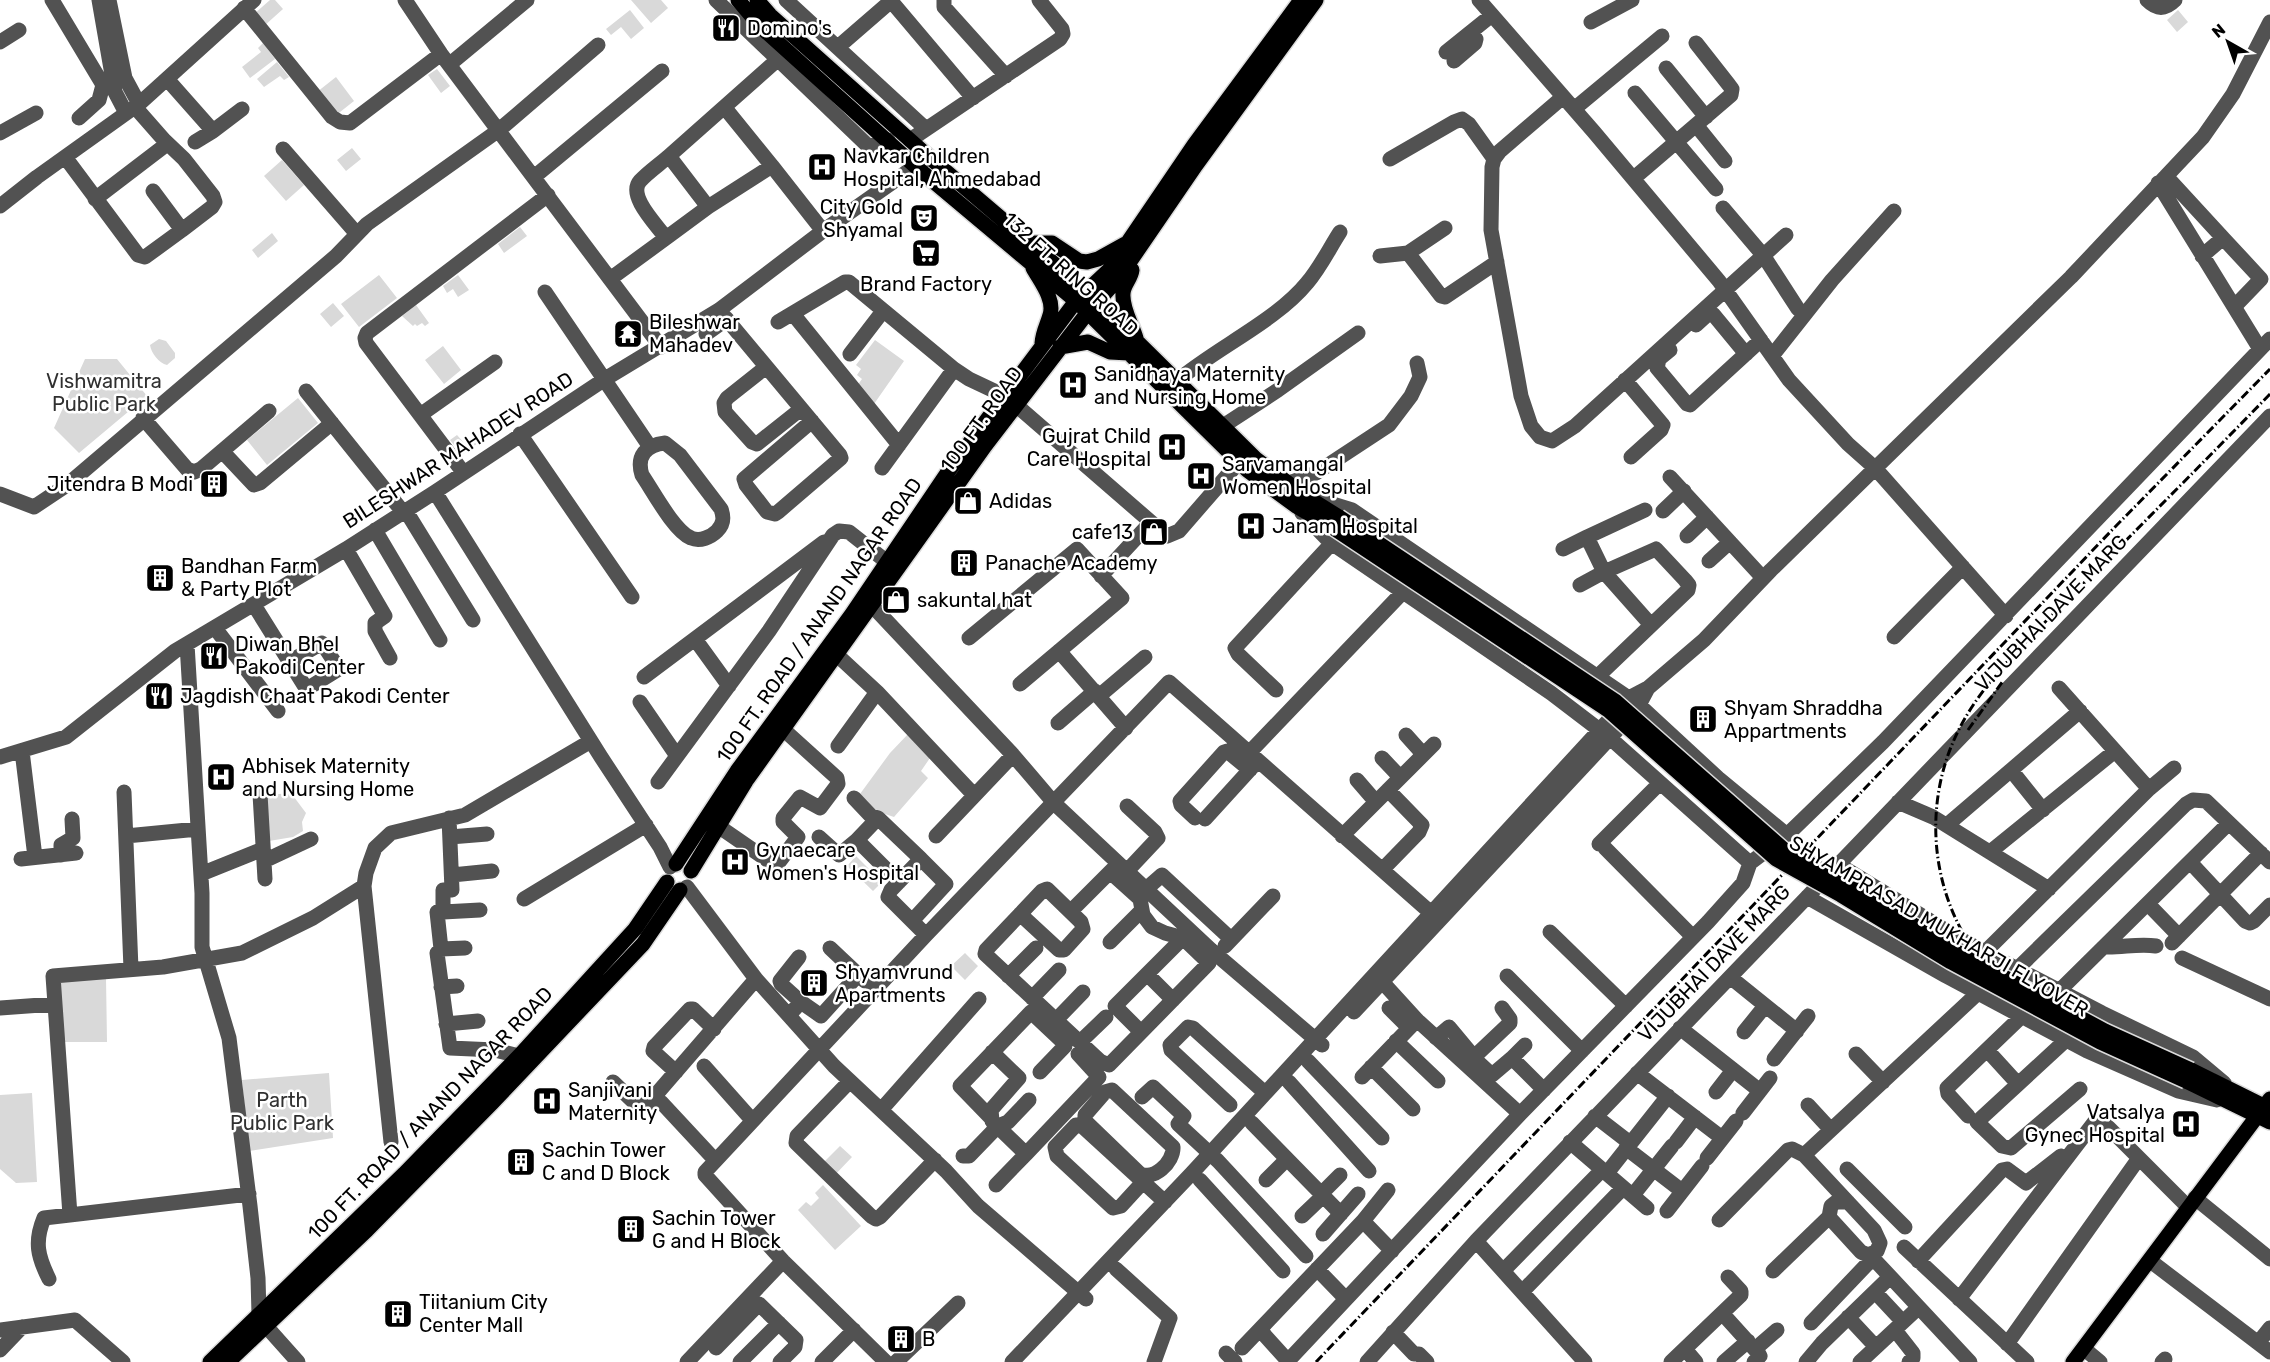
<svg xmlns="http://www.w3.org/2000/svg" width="2270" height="1362" viewBox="0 0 2270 1362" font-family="Rubik,sans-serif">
  <rect width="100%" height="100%" fill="#fff"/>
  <path fill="#d9d9d9" d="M270 0H275L283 9 264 26 254 14Z
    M631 0H661L668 8 651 23Z
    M630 10 644 28 631 39 621 27 611 35 606 29Z
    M2178 10 2188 22 2177 32 2167 20Z
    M263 43 275 59 250 78 242 67 261 52 258 48Z
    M277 62 289 77 284 80 280 76 264 87 257 79Z
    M437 69 450 86 441 93 428 75Z
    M336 77 354 101 335 116 317 92Z
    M352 148 361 159 346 171 337 160Z
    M282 160 304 185 286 201 264 176Z
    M520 227 527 236 504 253 498 244Z
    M272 233 278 241 258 258 252 250Z
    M379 275 397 298 359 327 341 304Z
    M458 275 469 290 458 297 453 289 447 293 443 286Z
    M333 303 344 316 331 327 320 314Z
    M416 305 429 323 425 326 422 323 417 326 415 324 413 326 402 316Z
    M159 339 166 341 175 353V358L167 365C159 363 151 353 150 345Z
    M875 340 904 361 874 404 854 390 862 379 857 375 861 369 856 365Z
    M443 346 461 370 444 384 425 360Z
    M85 359H117L147 396 79 453 54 428Z
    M298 398 318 423 267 465 247 440Z
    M478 434 482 440 462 455 450 440 457 435 465 444Z
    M909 733 930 758 921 771 928 778 894 817 876 811 860 794 890 753Z
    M291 793 306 813 302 822 303 831 293 837 269 841 267 795Z
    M856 856 882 882 873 891 847 866Z
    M965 953 978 966 965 980 951 966Z
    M106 978 107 1042H63L59 982Z
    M329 1073 333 1138 249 1151 242 1080Z
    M32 1093 37 1182 16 1183 0 1169V1095Z
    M840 1146 852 1157 832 1178 820 1166Z
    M823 1185 861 1226 835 1250 798 1210 806 1202 811 1206 819 1198 815 1193Z"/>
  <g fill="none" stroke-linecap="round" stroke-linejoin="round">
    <g stroke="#dbdbdb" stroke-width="18">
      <path id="major" d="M738 0 762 28 915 166 1076 301 1247 470 1296 506 1332 527
        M757 0 770 15 929 157 1086 291 1256 459 1304 495 1339 517
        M1030 243H1052L1079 261 1087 262 1098 259 1125 244
        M1033 268C1040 281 1055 299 1050 315 1047 326 1043 331 1042 343
        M1132 270C1131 279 1123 285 1123 294 1122 309 1132 324 1136 338
        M1060 347 1088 342 1110 352 1129 353
        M676 864 737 771 852 614 950 469 1076 301 1109 270 1194 145 1301 0
        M691 871 746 781 985 446 1088 312 1118 279 1196 165 1316 0
        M2191 1070 2270 1109
        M2186 1081 2270 1122
        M210 1362 404 1174 519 1056 635 929 667 882
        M228 1362 367 1230 492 1103 643 944 680 890
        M2073 1362 2270 1099"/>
    </g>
    <path stroke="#525252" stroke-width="15" d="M52 0 103 85 114 86
      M99 0 115 92 126 113
      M109 0 125 78 139 104
      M405 0 441 54 661 347
      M716 0 867 145 874 146 888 140
      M786 0 926 129
      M944 0V7L1006 76
      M1479 0 1594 132 1719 281 1789 380 1848 444 1875 468 2006 616
      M2147 0C2157 10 2165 10 2175 0
      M244 8 332 117 340 122 350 123 441 54
      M1591 22 1632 0
      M0 42 19 30
      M838 47 891 1 973 98
      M1446 52 1492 15
      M1454 61 1475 43 1476 39 1471 32
      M450 64 527 0
      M1666 68 1706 117
      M167 79 213 131 242 109
      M1635 93 1716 189
      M1563 97 1500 151 1494 159 1492 167 1491 230 1521 396 1531 426 1540 437 1552 441 1575 426 1786 235
      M135 107 164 140 184 159 213 196 215 202 212 207 182 230 153 191
      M1574 109 1662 36
      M79 118 99 100 103 85
      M1696 125 1725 161
      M0 133 36 113
      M910 140 1060 39 1063 34 1062 29 1039 0
      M195 142 213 131
      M283 149 357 234
      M669 156 784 54
      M65 157 138 255 145 257 182 230
      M1390 159 1454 122 1462 119 1469 124 1494 159
      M772 166 823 231
      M2166 176 2223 238
      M534 177 662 71
      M1634 178 1731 95 1732 89 1729 85 1696 43
      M2158 183 2260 349
      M95 199 167 144
      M0 206 37 177 139 104 254 0
      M708 207 772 166 725 108
      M1723 208 1763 255 1798 309
      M1408 253 1445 228
      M1380 256 1408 253 1441 296 1445 297 1497 262
      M2202 256 2223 238 2261 279 2235 306
      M610 279 666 238C657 225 627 196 640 181 648 172 660 164 669 156L708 207 666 238
      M545 292 650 447
      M719 310 840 455 841 458 778 512 775 514 767 512 746 485 744 479 812 421
      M793 314 899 445
      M778 322 845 282H849L954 369 969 379 1005 396
      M1696 325 1707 315 1713 314 1746 354
      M706 334 727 319
      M1670 350 1659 359 1657 368 1687 404 1690 405 1761 340
      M850 354 883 311
      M1772 356 1832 280 1894 211
      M766 367 727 398 724 403 725 412 752 442 757 444 801 409
      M1625 380 1663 425 1661 430 1631 457
      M1177 381C1216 348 1276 321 1307 283 1320 268 1329 249 1340 232
      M306 391 403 512
      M1016 405 1167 536 1179 531 1239 462
      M420 415 495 362
      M143 418 187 469 194 472 201 469 269 411
      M1223 426 1278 390 1358 333
      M520 434 632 597
      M665 443 680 455 721 509C724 517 724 524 717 531 711 537 700 542 691 538 674 531 653 491 642 475 636 456 646 445 665 443Z
      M222 451 254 485 260 483 332 423
      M882 468 954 369
      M463 472 366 343 365 338 367 333 548 195
      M1670 477 1763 578
      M1289 483 1316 473 1389 425 1411 396 1420 377 1417 363
      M435 492 601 757 660 847 670 867
      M0 494 34 507 67 485 336 256 367 224 499 130 598 45
      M1313 498 1352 510 1639 705 1718 778 1787 835
      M406 511 473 620
      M1663 511 1684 491
      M1302 513 1330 542 1551 693 1610 738 1750 863
      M375 530 440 640
      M1687 536 1707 517
      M346 549 385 616 375 623V631L390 658
      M1563 549 1587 537
      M1709 561 1730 542
      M1101 576 1151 522
      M1580 585 1604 572 1587 537 1645 510
      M864 597 1013 755 1054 803 1211 950 1322 1045
      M254 605 304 685 310 687 339 669 322 643 289 662
      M215 628 278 711
      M1894 637 1963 567
      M969 638 1077 549 1122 598 1020 684
      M695 639 729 686
      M187 644 202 893V947L229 1038 250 1206 258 1278 259 1314 265 1325 298 1362
      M1059 651 1126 728
      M837 655 877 692 974 795
      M1598 676 1688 590 1689 585 1685 580 1656 549 1604 572 1651 625
      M644 677 824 542
      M1276 690 1238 654 1235 648 1332 543
      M1099 696 1145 657
      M640 702 677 756
      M1058 723 1095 691
      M1406 735 1423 754
      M838 746 877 692
      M22 751 35 857
      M1248 754 1402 593
      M0 757 66 737 175 651 346 549 435 492 605 379 719 310 823 231 924 160
      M1382 758 1400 777
      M2011 770 2043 810
      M1357 780 1376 802
      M658 782 769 631 833 535 839 531 849 532 887 562
      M2149 789 2174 768
      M124 792 131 969
      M260 794 265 879
      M854 798 871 816 878 818 921 859
      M1898 802 1933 817 2049 889
      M449 818 452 890H443V912H437L441 949 437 953 450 1048 495 1050 519 1056
      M1195 818 1181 805 1180 801 1224 752 1227 751 1250 770
      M1205 819 1256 763
      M1947 825 2080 711
      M718 826 776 866 798 837 783 822V818L800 797 820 808 838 784 837 778 784 730
      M126 836 198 829
      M936 836 1013 755
      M1342 836 1434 744
      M450 837 487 834
      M819 837 839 855 857 840 899 882
      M857 840 878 818
      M1599 844 1660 783
      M1605 848 1693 937
      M1990 852 2115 751
      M61 855V845L73 838 72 819
      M21 859 76 853
      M264 861 311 839
      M2190 862 2245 921 2250 923 2254 921 2270 905
      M1839 865 1958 938 2102 1013 2193 1057 2224 1083
      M1382 870 1419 832 1422 825 1388 790
      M1127 871 1158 838 1155 832 1127 806
      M201 874 263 849
      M452 875 492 871
      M364 886 391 1142
      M687 887 756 979 834 1066 946 1171 978 1206 1086 1299
      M1146 889 1162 875 1231 939
      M1807 897 1946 976 2087 1051 2178 1091 2217 1100
      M524 899 646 825
      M2148 904 2179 936
      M1071 911 1117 865
      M443 912 480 910
      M1020 914 1059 950H1064L1083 929 1081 922 1047 889 1042 891 986 950 985 954 1100 1061 1109 1065 1209 963 1183 938 1165 933 1152 927 1143 915 1140 899 1110 872
      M912 921 946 884 921 859 891 890 888 897 926 935
      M1550 932 1626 1006
      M1110 942 1142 910
      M2172 943 2261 853
      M1225 946 1273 896
      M2104 947C2122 948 2138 943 2156 946
      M830 948 865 981
      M441 949 465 948
      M1985 952 2149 789 2059 688
      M799 957 780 981 781 984 801 1002
      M2182 958 2270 999
      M2017 969 2186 804 2193 800 2206 801 2270 862
      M1147 974 1173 1000
      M1376 975 1417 1020 1520 1114
      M1008 976 1036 948
      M1507 976 1582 1051
      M1730 977 1797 1031
      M441 987 457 986
      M2059 991 2229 823
      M1032 998 1059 970
      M0 1008 55 1004
      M1389 1008 1409 1028
      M1354 1012 1610 738 1639 705 1648 688
      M789 1015 801 1002 821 1016 858 975
      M1056 1020 1083 992
      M446 1024 478 1021
      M1680 1028 1760 1091 1743 1113
      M1141 1032 1115 1006 1188 933
      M1744 1032 1765 1006
      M1436 1038 1449 1027 1474 1057 1510 1023V1019L1502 1008
      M2066 1040 1977 1122 2002 1146 2011 1148 2080 1089
      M1396 1041 1438 1081
      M1080 1042 1106 1017
      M1987 1050 2018 1084
      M992 1052 1019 1078 991 1110 992 1121 1026 1154 996 1185
      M1856 1054 1883 1082
      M1512 1058 1525 1045
      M1774 1059 1808 1016
      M1308 1061 1382 1138
      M1479 1063 1492 1075 1512 1058 1544 1090
      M704 1066 752 1120
      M1371 1067 1413 1109
      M676 1072 653 1051 654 1047 690 1009H693L714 1029
      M1637 1073 1722 1138
      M1362 1077 1417 1020
      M850 1081 797 1136 796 1143 871 1216 876 1219 880 1217 935 1160
      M613 1082 637 1105H647L756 979
      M1289 1082 1369 1171
      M1112 1090 1173 1147C1174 1162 1153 1182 1139 1173L1085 1121V1115L1105 1092Z
      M1760 1091 1770 1078
      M1716 1092 1733 1070
      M1142 1097 1153 1087 1184 1116 1178 1124 1218 1161 1306 1256
      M661 1102 714 1159
      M1230 1105 1171 1050 1170 1045 1188 1027 1193 1028 1265 1093
      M1808 1105 1831 1130
      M881 1110 979 999
      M1595 1116 1630 1143
      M1968 1116 1948 1094 1947 1088 2022 1016
      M991 1118 960 1086 1031 1012 1065 1044V1046L1040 1072
      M1252 1123 1341 1214
      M1570 1142 1647 1208
      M1676 1142 1695 1117
      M1626 1148 1682 1191
      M1026 1154 1099 1077 1078 1054
      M963 1156H969L998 1126 1008 1122 1029 1100
      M1707 1158 1736 1121
      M1611 1168 1668 1096
      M1847 1169 1905 1227
      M1200 1180 1283 1271
      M1266 1180 1287 1159
      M1143 1182 1121 1206 1113 1208 1057 1156 1055 1147 1076 1125 1082 1126 1165 1202
      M1637 1190 1672 1146
      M1321 1194 1340 1175
      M2195 1198 2270 1259
      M1667 1211 1702 1166
      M70 1215 53 976 163 967 242 953 313 918 364 886 366 873 375 848 391 833 465 815 591 741
      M1302 1216 1323 1196
      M1829 1217 1861 1252 1868 1255 1877 1251 1880 1243 1874 1230 1804 1155 1978 993
      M1719 1220 1788 1150 1792 1149 1804 1155
      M1363 1221 1392 1251
      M1323 1234 1358 1194
      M1476 1241 1585 1362
      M1904 1247 2027 1362
      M1870 1255 1970 1362
      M1918 1261 2002 1170 2007 1169 2026 1183 2061 1156
      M2153 1263 2270 1352
      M1116 1269 1170 1318 1154 1362
      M1317 1269 1346 1299
      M1503 1271 1602 1170
      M1773 1271 1829 1217 1831 1206 1836 1202H1848
      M49 1279C38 1257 34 1242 44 1218L249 1194
      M1522 1292 1623 1188
      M1875 1292 1903 1322
      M1959 1299 2096 1120 2102 1121 2188 1207
      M1722 1313 1759 1354 1760 1356 1754 1362
      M1848 1317 1876 1347
      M1811 1323 1873 1258
      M0 1330 75 1320 123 1362
      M1260 1330 1288 1361
      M1895 1330 1913 1353V1358L1909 1362
      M1393 1332 1414 1354H1419L1427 1362
      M2258 1343 2270 1328
      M2007 1344 2139 1158
      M716 1348 759 1304 796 1340 795 1347 780 1362
      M1242 1348 1363 1221 1388 1190
      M1685 1349 1696 1362
      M1755 1349 1777 1330
      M0 1350 22 1327
      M2088 1352 2100 1362
      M1226 1353 1235 1362
      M687 1362 783 1261
      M740 1362 779 1323
      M822 1362 854 1330
      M886 1362 783 1261 705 1175V1172L926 935 1169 682 1439 920
      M896 1362 958 1303
      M1012 1362 1192 1173 1629 698 1648 688 1704 640 1771 570 2071 277 2203 137 2233 94 2270 22
      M1287 1362 1520 1114 1708 922 1743 883 1750 863 1787 835 1883 742 2270 339
      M1367 1362 1476 1241 2270 416
      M1671 1362 1741 1295V1291L1728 1277
      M1724 1362 1748 1341
      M1806 1362 1822 1343 1890 1277
      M1860 1362 1918 1308
      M2162 1362 2165 1359"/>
    <use href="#major" stroke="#000" stroke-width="15"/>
    <path stroke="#000" stroke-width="3" stroke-dasharray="9 3 1.5 3" stroke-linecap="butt" d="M2270 394C2207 459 2143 523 2080 587 2042 626 1991 672 1964 720 1912 811 1933 931 2017 996 2045 1018 2081 1032 2114 1046 2166 1070 2218 1093 2270 1117
      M1968 730 2003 681
      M1316 1362 2114 528 2270 369"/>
    <g stroke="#dbdbdb" stroke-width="18" stroke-linecap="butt">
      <path id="major-bridge" d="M1339 517 1615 701 1783 849 1847 884 1957 952 2105 1031 2191 1070
        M1332 527 1608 710 1776 859 1841 895 1951 962 2100 1042 2186 1081"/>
    </g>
    <use href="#major-bridge" stroke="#000" stroke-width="15"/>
  </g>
  <defs>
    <g id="restaurant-square" transform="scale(1.5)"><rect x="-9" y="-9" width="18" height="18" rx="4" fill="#000" stroke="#fff"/><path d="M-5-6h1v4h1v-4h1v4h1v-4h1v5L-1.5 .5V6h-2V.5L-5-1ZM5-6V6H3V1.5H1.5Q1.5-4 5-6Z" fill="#fff"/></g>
    <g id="hospital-square" transform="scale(1.5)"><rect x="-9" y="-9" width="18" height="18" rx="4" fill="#000" stroke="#fff"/><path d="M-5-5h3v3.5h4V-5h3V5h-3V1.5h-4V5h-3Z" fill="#fff"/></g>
    <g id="theatre-square" transform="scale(1.5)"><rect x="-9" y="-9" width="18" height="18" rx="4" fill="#000" stroke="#fff"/><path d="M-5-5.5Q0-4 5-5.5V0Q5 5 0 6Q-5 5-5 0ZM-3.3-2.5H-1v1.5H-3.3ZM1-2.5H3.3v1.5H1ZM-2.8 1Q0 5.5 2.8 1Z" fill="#fff"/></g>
    <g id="supermarket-square" transform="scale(1.5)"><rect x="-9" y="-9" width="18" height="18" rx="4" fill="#000" stroke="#fff"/><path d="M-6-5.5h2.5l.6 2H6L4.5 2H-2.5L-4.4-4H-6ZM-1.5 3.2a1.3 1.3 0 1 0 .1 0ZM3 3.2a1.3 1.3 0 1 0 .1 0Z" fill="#fff"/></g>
    <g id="temple-square" transform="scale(1.5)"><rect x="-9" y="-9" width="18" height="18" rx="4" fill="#000" stroke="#fff"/><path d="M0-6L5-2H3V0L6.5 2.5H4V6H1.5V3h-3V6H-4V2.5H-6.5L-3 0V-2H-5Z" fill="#fff"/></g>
    <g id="building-square" transform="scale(1.5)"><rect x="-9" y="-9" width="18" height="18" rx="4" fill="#000" stroke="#fff"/><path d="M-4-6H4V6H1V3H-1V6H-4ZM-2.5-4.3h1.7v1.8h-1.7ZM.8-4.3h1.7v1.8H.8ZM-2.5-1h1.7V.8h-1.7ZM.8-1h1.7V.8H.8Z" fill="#fff"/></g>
    <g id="shop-square" transform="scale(1.5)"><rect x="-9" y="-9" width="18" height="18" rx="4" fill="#000" stroke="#fff"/><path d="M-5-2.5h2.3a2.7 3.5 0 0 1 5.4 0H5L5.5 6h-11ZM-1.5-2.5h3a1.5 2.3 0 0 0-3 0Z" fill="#fff"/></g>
  </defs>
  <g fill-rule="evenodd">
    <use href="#restaurant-square" x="726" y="28"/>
    <use href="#hospital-square" x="822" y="167"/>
    <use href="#theatre-square" x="924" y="218"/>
    <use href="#supermarket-square" x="926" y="253"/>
    <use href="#temple-square" x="628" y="334"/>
    <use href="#hospital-square" x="1073" y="385"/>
    <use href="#hospital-square" x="1172" y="447"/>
    <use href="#hospital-square" x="1201" y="476"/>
    <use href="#building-square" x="214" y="484"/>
    <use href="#shop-square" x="968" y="501"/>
    <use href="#hospital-square" x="1251" y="526"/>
    <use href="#shop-square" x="1154" y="532"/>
    <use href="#building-square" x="964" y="563"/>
    <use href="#building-square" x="160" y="578"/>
    <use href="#shop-square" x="896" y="600"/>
    <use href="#restaurant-square" x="214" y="656"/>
    <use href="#restaurant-square" x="159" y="696"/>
    <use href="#building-square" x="1703" y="719"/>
    <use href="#hospital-square" x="221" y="777"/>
    <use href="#hospital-square" x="735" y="862"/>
    <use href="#building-square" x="814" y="983"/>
    <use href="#hospital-square" x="547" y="1101"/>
    <use href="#hospital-square" x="2186" y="1124"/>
    <use href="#building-square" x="521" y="1162"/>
    <use href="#building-square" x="631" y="1229"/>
    <use href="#building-square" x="398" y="1314"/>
    <use href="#building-square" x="901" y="1339"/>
  </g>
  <g text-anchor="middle" stroke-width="5" stroke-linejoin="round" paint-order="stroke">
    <g font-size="20" fill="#000" stroke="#fff" text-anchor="start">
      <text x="747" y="35">Domino's</text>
      <text x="843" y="163">Navkar Children<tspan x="843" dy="23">Hospital, Ahmedabad</tspan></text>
      <text x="903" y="214" text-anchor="end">City Gold<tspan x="903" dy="23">Shyamal</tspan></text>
      <text x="926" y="291" text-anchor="middle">Brand Factory</text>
      <text x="649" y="329">Bileshwar<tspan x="649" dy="23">Mahadev</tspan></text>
      <text x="1094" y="381">Sanidhaya Maternity<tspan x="1094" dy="23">and Nursing Home</tspan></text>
      <text x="1151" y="443" text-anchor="end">Gujrat Child<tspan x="1151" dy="23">Care Hospital</tspan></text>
      <text x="1222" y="471">Sarvamangal<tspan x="1222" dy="23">Women Hospital</tspan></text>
      <text x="193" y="491" text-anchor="end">Jitendra B Modi</text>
      <text x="989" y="508">Adidas</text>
      <text x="1272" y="533">Janam Hospital</text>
      <text x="1133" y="539" text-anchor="end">cafe13</text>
      <text x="985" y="570">Panache Academy</text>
      <text x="181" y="573">Bandhan Farm<tspan x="181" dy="23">&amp; Party Plot</tspan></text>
      <text x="917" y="607">sakuntal hat</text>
      <text x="235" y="651">Diwan Bhel<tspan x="235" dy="23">Pakodi Center</tspan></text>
      <text x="180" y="703">Jagdish Chaat Pakodi Center</text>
      <text x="1724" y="715">Shyam Shraddha<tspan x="1724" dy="23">Appartments</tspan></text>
      <text x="242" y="773">Abhisek Maternity<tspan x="242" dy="23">and Nursing Home</tspan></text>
      <text x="756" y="857">Gynaecare<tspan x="756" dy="23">Women's Hospital</tspan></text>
      <text x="835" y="979">Shyamvrund<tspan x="835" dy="23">Apartments</tspan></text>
      <text x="568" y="1097">Sanjivani<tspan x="568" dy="23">Maternity</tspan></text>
      <text x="2165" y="1119" text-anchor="end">Vatsalya<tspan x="2165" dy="23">Gynec Hospital</tspan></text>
      <text x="542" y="1157">Sachin Tower<tspan x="542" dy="23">C and D Block</tspan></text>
      <text x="652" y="1225">Sachin Tower<tspan x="652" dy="23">G and H Block</tspan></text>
      <text x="419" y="1309">Tiitanium City<tspan x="419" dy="23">Center Mall</tspan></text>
      <text x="922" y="1346">B</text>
    </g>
    <g font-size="20" fill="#000" stroke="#fff">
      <text transform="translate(1071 274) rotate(42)" y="7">132 FT. RING ROAD</text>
      <text transform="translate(981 419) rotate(-54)" y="7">100 FT. ROAD</text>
      <text transform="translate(458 450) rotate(-33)" y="7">BILESHWAR MAHADEV ROAD</text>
      <text transform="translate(2051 613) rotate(-46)" y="7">VIJUBHAI DAVE MARG</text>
      <text transform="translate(819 620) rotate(-55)" y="7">100 FT. ROAD / ANAND NAGAR ROAD</text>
      <text transform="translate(1939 926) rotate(30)" y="7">SHYAMPRASAD MUKHARJI FLYOVER</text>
      <text transform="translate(1714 963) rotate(-46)" y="7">VIJUBHAI DAVE MARG</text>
      <text transform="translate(430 1113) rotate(-46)" y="7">100 FT. ROAD / ANAND NAGAR ROAD</text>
    </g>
    <g font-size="20" fill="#303030" stroke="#fff">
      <text x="104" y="388">Vishwamitra<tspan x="104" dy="23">Public Park</tspan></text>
      <text x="282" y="1107">Parth<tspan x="282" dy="23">Public Park</tspan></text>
    </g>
  </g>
  <g transform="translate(2228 42) rotate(320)" stroke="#ffffff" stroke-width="4.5" paint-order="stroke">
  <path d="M0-4.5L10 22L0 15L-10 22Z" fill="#000000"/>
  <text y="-9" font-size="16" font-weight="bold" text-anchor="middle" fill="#000000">N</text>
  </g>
</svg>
